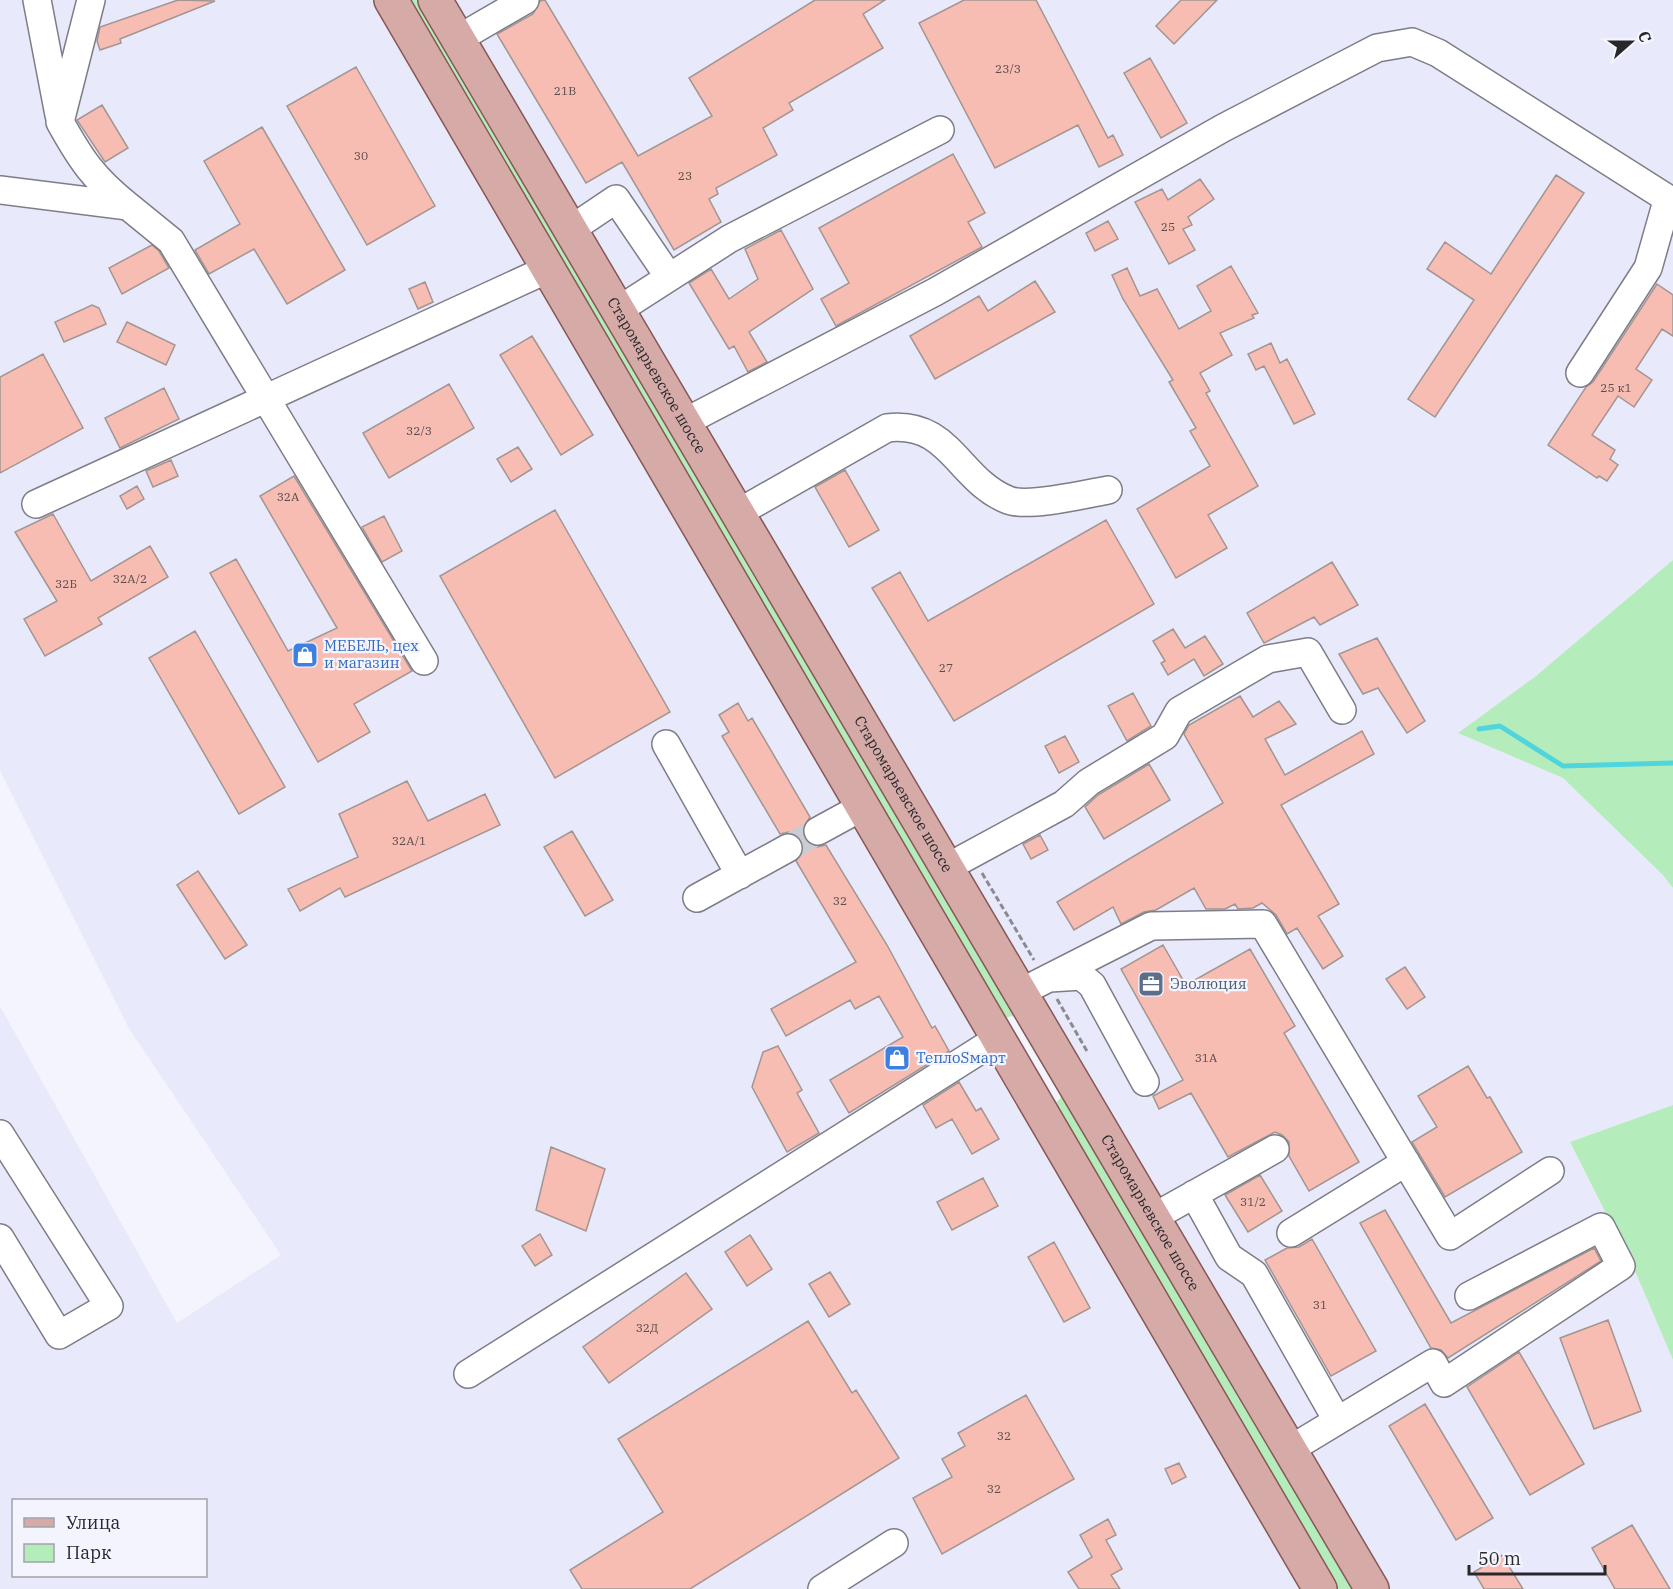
<svg xmlns="http://www.w3.org/2000/svg" width="1673" height="1589" viewBox="0 0 1673 1589" font-family="'IBM Plex Serif',serif">
  <rect width="100%" height="100%" fill="#f4f4fe"/>
  <path fill="#e9e9fc" fill-rule="evenodd" d="M0 0H376L1306 1589H0V1006L177 1323 281 1255 128 1027 0 771ZM14 1500H206V1576H14Z
    M444 0H1673V560L1536 676 1458 733 1563 778 1664 875 1673 888V1105L1570 1142 1635 1271 1673 1360V1589H1378Z"/>
  <path fill="#b5ecbb" d="M405 0H424L1015 1015 1005 1018Z
    M1673 560V888L1663 875 1563 778 1458 733 1536 676Z
    M1062 1097 1356 1589H1338L1053 1105Z
    M1673 1105V1360L1635 1271 1570 1142Z"/>
  <g fill="none" stroke-linecap="round" stroke-linejoin="round">
    <path stroke="#51d5dd" stroke-width="5" d="M1479 729 1500 726 1563 766 1673 763"/>
  </g>
  <path fill="#f7bdb2" stroke="#a29592" stroke-width="1.5" d="M178 0 215 1 120 39 121 43 100 50 97 41 100 27Z
    M545 0 638 156 712 116 689 78 815 0H885L863 14 883 48 789 103 793 110 763 128 777 155 716 188 718 194 709 199 721 222 674 250 622 162 586 183 497 34 533 14 540 1Z
    M964 0H1036L1108 138 1113 135 1123 155 1099 167 1078 125 995 168 919 23Z
    M1181 0H1217L1174 44 1156 26Z
    M1150 58 1187 123 1161 138 1124 73Z
    M356 67 435 206 367 245 287 106Z
    M102 105 128 148 105 162 77 120Z
    M262 127 345 270 287 304 254 249 209 274 195 250 240 224 204 161Z
    M953 154 985 213 968 222 982 247 836 326 821 299 849 283 819 228Z
    M1556 175 1584 193 1435 417 1408 399 1474 300 1427 269 1445 242 1491 274Z
    M1200 179 1214 199 1188 217 1192 225 1183 229 1195 250 1169 264 1135 202 1162 189 1168 200Z
    M1108 221 1118 239 1095 251 1086 233Z
    M781 230 813 289 749 332 767 362 748 372 734 346 729 349 689 283 711 269 729 299 758 279 745 249Z
    M152 245 159 251 169 268 122 294 109 268Z
    M1231 266 1258 313 1252 315 1254 318 1220 333 1232 355 1200 373 1210 391 1206 393 1258 486 1208 515 1227 548 1176 578 1137 509 1210 466 1190 431 1196 428 1169 382 1173 380 1123 299 1112 275 1127 268 1140 296 1157 289 1179 329 1211 311 1197 286Z
    M1035 281 1055 312 935 379 910 336 979 296 988 311Z
    M425 282 433 302 418 309 409 289Z
    M1657 284 1673 295V336L1662 329 1636 369 1652 380 1634 407 1618 396 1592 435 1615 450 1610 459 1618 465 1607 481 1599 476 1597 478 1548 445 1586 387 1593 382Z
    M92 305 99 308 106 324 64 342 55 322Z
    M127 322 175 345 166 365 117 342Z
    M532 336 593 435 561 455 500 355Z
    M1271 343 1280 363 1287 359 1315 414 1294 424 1264 366 1256 370 1248 354Z
    M43 354 83 428 0 473V377Z
    M449 384 474 428 389 478 363 433Z
    M164 388 179 419 120 448 105 418Z
    M518 447 532 469 511 482 497 459Z
    M171 460 178 476 153 487 146 471Z
    M845 470 879 530 849 547 815 487Z
    M294 476 412 671 354 704 370 732 318 762 210 573 236 559 288 651 337 628 260 496Z
    M137 486 144 499 127 509 120 496Z
    M555 510 670 712 555 778 440 576Z
    M53 514 91 581 150 546 168 577 98 618 102 624 45 656 24 619 57 601 15 532Z
    M384 516 402 551 382 562 362 527Z
    M1106 520 1154 604 954 721 872 588 900 572 928 621Z
    M1332 562 1358 605 1320 625 1314 617 1264 643 1247 613Z
    M1173 629 1185 648 1205 636 1223 664 1204 676 1194 659 1168 675 1161 663 1165 661 1153 641Z
    M195 631 285 787 239 814 149 658Z
    M1377 638 1425 721 1407 733 1378 688 1363 694 1339 654Z
    M1133 693 1151 726 1127 741 1108 706Z
    M1240 696 1253 717 1279 701 1296 724 1265 739 1285 775 1362 731 1374 754 1281 805 1339 904 1318 916 1343 956 1323 969 1297 928 1287 934 1276 915 1262 903 1253 908 1238 909 1235 904 1225 909H1206L1194 888 1156 910 1144 912 1121 924 1113 907 1074 930 1057 902 1223 803 1184 734 1189 725Z
    M738 703 748 721 752 718 810 817 802 830 805 839 817 847 826 845 887 945 932 1028 935 1026 949 1051 849 1113 830 1080 903 1037 879 996 855 1009 850 1000 786 1036 771 1009 856 962 796 861 804 849 801 840 789 832 780 834 722 736 729 732 719 715Z
    M1065 736 1079 762 1059 773 1045 746Z
    M1149 764 1170 800 1104 839 1085 807 1098 795Z
    M407 781 428 821 485 794 500 825 345 897 340 888 300 911 288 889 358 857 339 814Z
    M572 831 613 900 585 916 544 847Z
    M1040 835 1048 850 1031 859 1023 844Z
    M198 871 247 945 225 959 177 885Z
    M1163 945 1186 985 1250 949 1295 1026 1284 1033 1359 1162 1309 1191 1289 1156V1142L1282 1135 1275 1132 1228 1157 1191 1093 1159 1109 1153 1096 1183 1080 1121 969Z
    M1405 967 1425 997 1407 1009 1386 979Z
    M778 1046 802 1090 797 1093 819 1133 787 1152 752 1087 763 1052Z
    M1468 1066 1487 1098 1490 1097 1522 1152 1445 1197 1412 1142 1437 1127 1418 1096Z
    M959 1082 976 1111 981 1108 999 1139 972 1154 952 1119 936 1128 923 1105Z
    M551 1147 605 1169 586 1231 536 1210Z
    M1260 1175 1282 1211 1248 1232 1225 1195Z
    M983 1178 998 1206 952 1230 937 1202Z
    M1385 1210 1451 1323 1594 1248 1601 1261 1448 1358 1441 1350 1431 1348 1360 1223Z
    M540 1234 552 1255 535 1266 522 1246Z
    M750 1235 772 1269 747 1286 725 1252Z
    M1312 1239 1376 1351 1331 1376 1265 1260 1287 1248 1299 1247Z
    M1054 1242 1090 1308 1064 1322 1028 1257Z
    M830 1272 850 1304 829 1317 809 1284Z
    M686 1273 712 1309 609 1383 583 1347Z
    M1608 1320 1641 1411 1594 1429 1560 1338Z
    M808 1321 852 1393 856 1390 899 1458 690 1589H582L570 1570 663 1512 618 1439Z
    M1519 1352 1584 1464 1530 1495 1467 1387Z
    M1026 1395 1074 1479 942 1554 913 1498 952 1477 942 1459 965 1446 958 1433Z
    M1425 1404 1493 1518 1456 1540 1389 1426Z
    M1179 1463 1186 1477 1172 1484 1165 1469Z
    M1108 1519 1116 1535 1106 1540 1122 1569 1111 1575 1120 1589H1079L1068 1572 1092 1557 1080 1535Z
    M1632 1525 1670 1589H1615L1592 1548Z
    M1502 1555 1523 1589H1484L1474 1572Z"/>
  <g fill="none" stroke-linecap="round" stroke-linejoin="round">
    <path stroke="#cbcbd4" stroke-width="27" stroke-dasharray="27 14" stroke-linecap="butt" d="M788 848 818 831"/>
    <g stroke="#7d7d88" stroke-width="30">
      <path id="minor" d="M37 0 59 115
        M91 0 60 122C81 160 94 179 128 206
        M458 39 525 0
        M0 190 128 206 171 241 424 661
        M570 230 616 199 669 277
        M617 311 729 239 940 130
        M1580 373 1648 268 1667 201
        M683 423 935 292 1223 128 1377 48 1412 42 1438 53 1673 202
        M36 504 548 269
        M736 514 887 428C950 420 958 480 1008 500 1028 508 1086 494 1108 490
        M666 744 740 875
        M818 831 862 807
        M946 868 1064 804 1089 782 1165 736 1179 711 1268 659 1308 652 1342 710
        M697 898 788 848
        M1050 978 1081 976 1092 985 1145 1082
        M1019 993 1151 926 1263 924 1450 1236 1550 1171
        M0 1134 109 1306 59 1335 0 1238
        M1194 1194 1229 1257 1254 1274 1337 1420
        M1152 1218 1275 1149
        M1291 1233 1406 1162
        M468 1374 999 1038
        M1289 1450 1433 1363 1444 1383 1621 1266 1601 1227 1469 1296
        M822 1589 894 1543"/>
    </g>
    <g stroke="#865856" stroke-width="36">
      <g id="major">
        <path d="M391 0 1320 1589"/>
        <path id="s1" d="M435 0 1372 1589"/>
      </g>
    </g>
    <path stroke="#8a8a90" stroke-width="3" stroke-dasharray="6 3" stroke-linecap="butt" d="M982 873 1034 960
      M1057 999 1088 1053"/>
    <use href="#minor" stroke="#fff" stroke-width="27"/>
    <use href="#major" stroke="#d5aaa7" stroke-width="33"/>
  </g>
  <defs>
    <g id="shop-square" transform="scale(1.35)"><rect x="-9" y="-9" width="18" height="18" rx="4" fill="#3f7fe0" stroke="#f4f4fe"/><path d="M-5-2.5h2.3a2.7 3.5 0 0 1 5.4 0H5L5.5 6h-11ZM-1.5-2.5h3a1.5 2.3 0 0 0-3 0Z" fill="#fff"/></g>
    <g id="office-square" transform="scale(1.35)"><rect x="-9" y="-9" width="18" height="18" rx="4" fill="#5c6f8a" stroke="#f4f4fe"/><path d="M-6-3h4V-5.5h4V-3h4V5H-6ZM-1-4.5V-3h2v-1.5ZM-6 0V1H6V0Z" fill="#fff"/></g>
  </defs>
  <g fill-rule="evenodd">
    <use href="#shop-square" x="305" y="655"/>
    <use href="#office-square" x="1151" y="984"/>
    <use href="#shop-square" x="897" y="1058"/>
  </g>
  <g text-anchor="middle" stroke-width="4.5" stroke-linejoin="round" paint-order="stroke">
    <g font-size="12" fill="#5c4d4e">
      <text x="1008" y="73">23/3</text>
      <text x="565" y="95">21В</text>
      <text x="361" y="160">30</text>
      <text x="685" y="180">23</text>
      <text x="1168" y="231">25</text>
      <text x="1616" y="392">25 к1</text>
      <text x="419" y="435">32/3</text>
      <text x="288" y="501">32А</text>
      <text x="130" y="583">32А/2</text>
      <text x="66" y="588">32Б</text>
      <text x="946" y="672">27</text>
      <text x="409" y="845">32А/1</text>
      <text x="840" y="905">32</text>
      <text x="1206" y="1062">31А</text>
      <text x="1253" y="1206">31/2</text>
      <text x="1320" y="1309">31</text>
      <text x="647" y="1332">32Д</text>
      <text x="1004" y="1440">32</text>
      <text x="994" y="1493">32</text>
    </g>
    <g font-size="15" fill="#28282c" stroke="#f4f4fe">
      <text dy="5" stroke="none"><textPath href="#s1" startOffset="436">Старомарьевское шоссе</textPath></text>
      <text dy="5" stroke="none"><textPath href="#s1" startOffset="922">Старомарьевское шоссе</textPath></text>
      <text dy="5" stroke="none"><textPath href="#s1" startOffset="1408">Старомарьевское шоссе</textPath></text>
    </g>
    <g font-size="15" fill="#366cbe" stroke="#f4f4fe" text-anchor="start">
      <text x="324" y="651">МЕБЕЛЬ, цех<tspan x="324" dy="17">и магазин</tspan></text>
      <text x="916" y="1063">ТеплоSмарт</text>
    </g>
    <g font-size="15" fill="#4e5e75" stroke="#f4f4fe" text-anchor="start">
      <text x="1170" y="989">Эволюция</text>
    </g>
  </g>
  <rect x="12" y="1499" width="195" height="78" fill="#f4f4fe" stroke="#a2a2aa" stroke-width="1.5"/>
  <rect x="24" y="1518" width="30" height="9" fill="#d5aaa7" stroke="#a2a2aa" stroke-width="1.5"/>
  <text x="66" y="1529" font-size="18" fill="#28282c">Улица</text>
  <rect x="24" y="1544" width="30" height="18" fill="#b5ecbb" stroke="#a2a2aa" stroke-width="1.5"/>
  <text x="66" y="1559" font-size="18" fill="#28282c">Парк</text>
  <g transform="translate(1631 42) rotate(69)" stroke="#f4f4fe" stroke-width="4.5" paint-order="stroke">
  <path d="M0-4.5L10 22L0 15L-10 22Z" fill="#28282c"/>
  <text y="-9" font-size="16" font-weight="bold" text-anchor="middle" fill="#28282c">С</text>
  </g>
  <path d="M1469 1565v9h136v-9" fill="none" stroke="#28282c" stroke-width="3"/>
  <text x="1478" y="1565" font-size="18" fill="#28282c" stroke="#f4f4fe" stroke-width="4.5" paint-order="stroke">50 m</text>
</svg>
